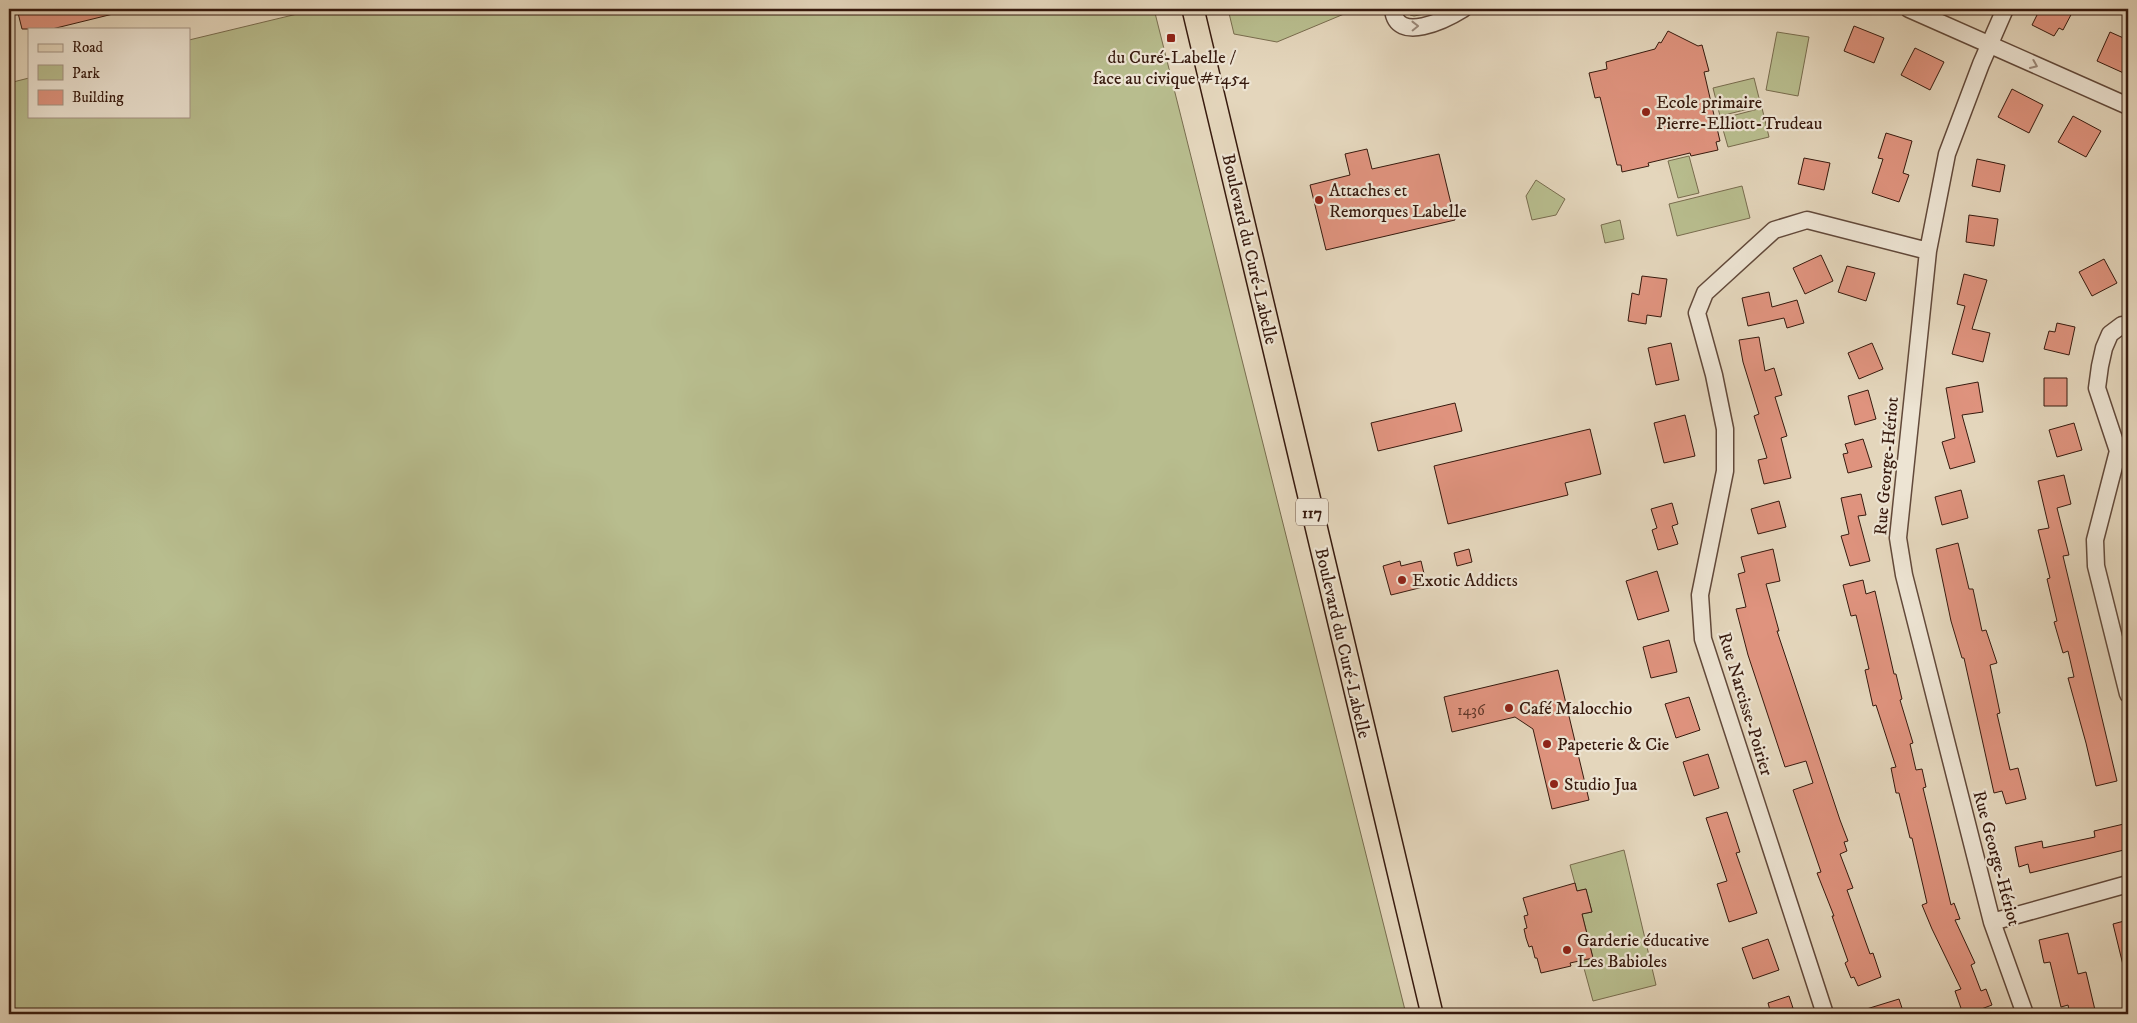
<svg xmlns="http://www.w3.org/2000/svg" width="2137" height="1023" viewBox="0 0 2137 1023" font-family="'IM FELL DW Pica',serif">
  <rect width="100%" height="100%" fill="#e4d6bc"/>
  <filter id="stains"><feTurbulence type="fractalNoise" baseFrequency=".004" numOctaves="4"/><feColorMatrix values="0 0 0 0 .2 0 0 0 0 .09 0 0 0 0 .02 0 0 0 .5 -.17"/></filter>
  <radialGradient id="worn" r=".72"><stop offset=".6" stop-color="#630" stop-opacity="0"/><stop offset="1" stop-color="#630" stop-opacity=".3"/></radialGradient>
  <path fill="#b8bd8e" stroke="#786c4e" d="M318 9H1154L1406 1014H9V83L29 78V116H189V40Z
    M1228 9H1356L1277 42 1234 34Z
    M1406 9H1440V11L1414 16 1410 15Z
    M1777 32 1809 37 1798 96 1766 90Z
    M1754 78 1761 106 1720 116 1713 88Z
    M1762 108 1769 137 1728 147 1720 119Z
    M1689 156 1699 193 1678 198 1668 161Z
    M1536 180 1565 199 1556 215 1532 220 1526 196Z
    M1742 186 1750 218 1677 236 1669 204Z
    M1620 220 1624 239 1605 243 1601 225Z
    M1624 850 1656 985 1593 1001 1582 961 1593 958 1582 914 1592 912 1586 889 1577 891 1570 865Z"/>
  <path fill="#df937e" stroke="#371a0e" d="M17 9H112L113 14 52 29H22Z
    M2040 9H2074L2063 30 2059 28 2054 36 2032 25Z
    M1854 26 1884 38 1874 63 1844 51Z
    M1668 31 1698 46 1702 45 1709 71 1704 72 1720 141 1716 142 1718 150 1691 156 1690 153 1648 163 1649 166 1622 172 1621 165H1617L1600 97 1595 98 1589 73 1607 69 1606 62 1655 49 1659 42 1661 43Z
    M2110 32 2128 40V75L2097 61Z
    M1915 48 1944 62 1930 90 1901 75Z
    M2012 89 2043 105 2029 133 1998 117Z
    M2073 116 2101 131 2086 157 2058 142Z
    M1886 133 1912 141 1903 173 1909 175 1899 202 1872 193 1883 159 1878 158Z
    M1367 149 1372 169 1439 154 1455 220 1326 250 1310 185 1350 175 1345 154Z
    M1804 158 1830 163 1824 190 1798 184Z
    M1977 159 2005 165 2000 192 1972 186Z
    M1969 215 1998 219 1994 246 1966 242Z
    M1821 255 1833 281 1805 294 1793 268Z
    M2104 259 2117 283 2092 296 2079 272Z
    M1847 266 1875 273 1866 301 1838 292Z
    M1964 274 1987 280 1972 329 1990 333 1983 362 1952 354 1965 306 1957 304Z
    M1642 276 1667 279 1661 317 1647 315 1646 324 1628 321 1632 293 1639 295Z
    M1769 292 1772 307 1797 300 1804 323 1787 328 1784 318 1748 326 1742 298Z
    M2057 323 2075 327 2069 355 2044 349 2049 331 2055 332Z
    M1759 337 1765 371 1774 368 1782 395 1775 397 1787 436 1781 438 1791 478 1764 484 1758 460 1767 458 1754 416 1759 414 1743 362 1739 340Z
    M1671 343 1679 380 1656 385 1648 348Z
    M1872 343 1883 369 1859 379 1848 353Z
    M2044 378H2067V406H2044Z
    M1978 382 1983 412 1962 415 1975 462 1950 469 1942 442 1955 438 1946 388Z
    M1868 390 1876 419 1855 425 1848 396Z
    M1455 403 1462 431 1378 451 1371 423Z
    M1685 415 1695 456 1664 463 1654 423Z
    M2074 423 2082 450 2057 457 2049 430Z
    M1590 429 1601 474 1565 483 1568 495 1448 524 1434 466Z
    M1863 439 1872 467 1848 473 1843 454 1848 453 1845 444Z
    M2064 475 2071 504 2057 508 2069 555 2063 556 2117 781 2096 786 2086 743 2068 678 2074 677 2068 651 2063 653 2054 622 2057 621 2047 579 2050 578 2038 530 2049 528 2038 481Z
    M1961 490 1968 518 1942 525 1935 497Z
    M1861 494 1866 515 1858 516 1870 561 1850 566 1841 536 1849 534 1841 498Z
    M1779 501 1786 527 1758 534 1751 509Z
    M1672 503 1678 524 1672 526 1678 544 1658 550 1652 530 1657 528 1651 509Z
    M1958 543 1969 589H1973L1982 631 1986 630 1997 663 1990 665 2000 713 1997 714 2010 770 2018 768 2026 799 2006 804 2002 791 1994 793 1964 658H1962L1951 621 1936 549Z
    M1469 549 1472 562 1457 566 1454 553Z
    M1773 549 1780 581 1766 584 1779 631H1777L1840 820 1848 841 1844 842 1847 851 1840 854 1853 888 1847 890 1870 954 1873 953 1881 977 1858 986 1854 977 1851 978 1845 963 1848 961 1832 916H1834L1817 873 1821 872 1793 790 1813 783 1806 761 1785 767 1748 655 1736 609 1746 607 1738 574 1745 572 1741 557Z
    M1400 561 1401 566 1421 561 1427 586 1391 595 1383 566Z
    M1657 571 1669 611 1638 620 1626 581Z
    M1863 580 1866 594 1875 591 1894 674H1896L1902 699 1900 700 1913 743 1910 744 1916 770 1922 769 1926 787 1923 788 1951 905 1954 903 1960 919 1955 920 1975 963 1971 965 1981 991 1986 989 1992 1005 1968 1014H1963L1955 991 1961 989 1932 929 1922 905 1927 903 1912 838H1910L1899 793H1896L1891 768 1896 767 1876 705 1873 706 1865 670 1869 669 1856 615 1851 616 1843 585Z
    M1669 640 1677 672 1651 678 1643 647Z
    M1558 670 1589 800 1552 809 1533 729 1515 717 1452 732 1444 697Z
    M1689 697 1700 730 1676 738 1665 704Z
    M1708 754 1719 788 1694 796 1683 762Z
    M1727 812 1740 852 1736 853 1757 913 1729 922 1717 884 1727 881 1706 818Z
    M2128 823V849L2030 873 2028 864 2019 867 2015 847 2042 841 2043 848 2095 837 2094 831Z
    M1575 883 1577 891 1586 889 1592 912 1582 914 1593 958 1570 963 1571 966 1541 973 1537 958H1535L1532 946 1529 947 1526 938 1524 929 1527 928 1524 916 1528 915 1523 898Z
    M2128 920V965H2123L2113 924Z
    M2068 933 2078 974 2086 972 2095 1010 2079 1014H2070L2068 1005 2061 1007 2050 962 2044 963 2039 940Z
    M1768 939 1779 970 1753 979 1742 948Z
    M1789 996 1793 1008 1771 1014 1768 1003Z
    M1899 999 1904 1014H1860V1011Z"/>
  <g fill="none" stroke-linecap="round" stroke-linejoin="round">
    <g stroke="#62493a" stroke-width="19">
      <path id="minor" d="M1393 9C1396 45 1447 19 1463 9
        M1909 9 2128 106
        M2005 9 1981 64 1947 154 1928 251 1898 538 1904 575 1992 922 2025 1014
        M2128 325H2122L2110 334 2104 348 2100 366 2097 388 2118 451 2095 540 2096 566 2128 694
        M1992 922 2128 884
        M1825 1014 1703 639 1700 595 1725 471V429L1714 375 1697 313 1705 293 1774 230 1807 220 1928 251"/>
    </g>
    <g stroke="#371a0e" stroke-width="24">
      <path id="major" d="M1193 9 1432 1014"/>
    </g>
    <use href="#minor" stroke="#ede4d3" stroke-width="16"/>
    <use href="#major" stroke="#e4d6bc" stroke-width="21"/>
  </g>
  <defs><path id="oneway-chevron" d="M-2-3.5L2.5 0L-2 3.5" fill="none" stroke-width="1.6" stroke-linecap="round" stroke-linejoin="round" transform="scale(1.25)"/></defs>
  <g stroke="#9b897a">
    <use href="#oneway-chevron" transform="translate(1415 26) rotate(-1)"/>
    <use href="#oneway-chevron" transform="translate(2034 65) rotate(23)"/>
  </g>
  <g fill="#8f2418" stroke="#ede4d3" stroke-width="2">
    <rect x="1166" y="33" width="10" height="10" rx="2.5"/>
    <circle cx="1646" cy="112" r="5"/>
    <circle cx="1319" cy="200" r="5"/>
    <circle cx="1402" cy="580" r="5"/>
    <circle cx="1509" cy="708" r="5"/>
    <circle cx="1547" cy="744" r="5"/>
    <circle cx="1554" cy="784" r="5"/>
    <circle cx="1567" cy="950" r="5"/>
  </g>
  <g text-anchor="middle" stroke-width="4.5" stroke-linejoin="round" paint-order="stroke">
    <g font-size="15" fill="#61382a">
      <text x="1471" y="715">1436</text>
    </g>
    <rect fill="#ede4d3" stroke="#6e5749" stroke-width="1" x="1296" y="498.5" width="32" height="27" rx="4"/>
    <g font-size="16" font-weight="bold" fill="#371a0e">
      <text x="1312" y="518">117</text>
    </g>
    <g font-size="18" fill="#371a0e" stroke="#ede4d3" text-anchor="start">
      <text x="1171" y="63" text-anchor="middle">du Curé-Labelle /<tspan x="1171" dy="21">face au civique #1454</tspan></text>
      <text x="1656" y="108">Ecole primaire<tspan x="1656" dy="21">Pierre-Elliott-Trudeau</tspan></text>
      <text x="1329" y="196">Attaches et<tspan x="1329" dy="21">Remorques Labelle</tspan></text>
      <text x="1412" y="586">Exotic Addicts</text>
      <text x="1519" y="714">Café Malocchio</text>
      <text x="1557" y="750">Papeterie &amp; Cie</text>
      <text x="1564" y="790">Studio Jua</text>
      <text x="1577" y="946">Garderie éducative<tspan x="1577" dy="21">Les Babioles</tspan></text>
    </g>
    <g font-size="18" fill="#371a0e" stroke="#ede4d3">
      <text transform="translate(1250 249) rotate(77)" y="6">Boulevard du Curé-Labelle</text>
      <text transform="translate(1886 466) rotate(-85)" y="6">Rue George-Hériot</text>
      <text transform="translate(1343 643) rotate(77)" y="6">Boulevard du Curé-Labelle</text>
      <text transform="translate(1746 704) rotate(73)" y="6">Rue Narcisse-Poirier</text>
      <text transform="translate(1997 858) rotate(75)" y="6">Rue George-Hériot</text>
    </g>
  </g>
  <rect width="2137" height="1023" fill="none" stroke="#e4d6bc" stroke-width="30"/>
  <rect x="10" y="10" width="2117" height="1003" fill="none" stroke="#371a0e" stroke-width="2.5"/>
  <rect x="15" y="15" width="2107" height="993" fill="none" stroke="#371a0e"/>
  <rect x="28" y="28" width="162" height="90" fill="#ede4d3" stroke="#a49384"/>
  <rect x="38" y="44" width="25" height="8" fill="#e4d6bc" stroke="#a49384"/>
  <text x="72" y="52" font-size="15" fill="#371a0e">Road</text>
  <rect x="38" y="65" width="25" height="15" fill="#b8bd8e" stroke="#a49384"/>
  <text x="72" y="78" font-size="15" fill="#371a0e">Park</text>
  <rect x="38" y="90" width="25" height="15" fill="#df937e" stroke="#a49384"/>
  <text x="72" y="102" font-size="15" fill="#371a0e">Building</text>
  <rect width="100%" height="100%" filter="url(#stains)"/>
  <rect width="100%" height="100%" fill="url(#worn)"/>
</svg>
